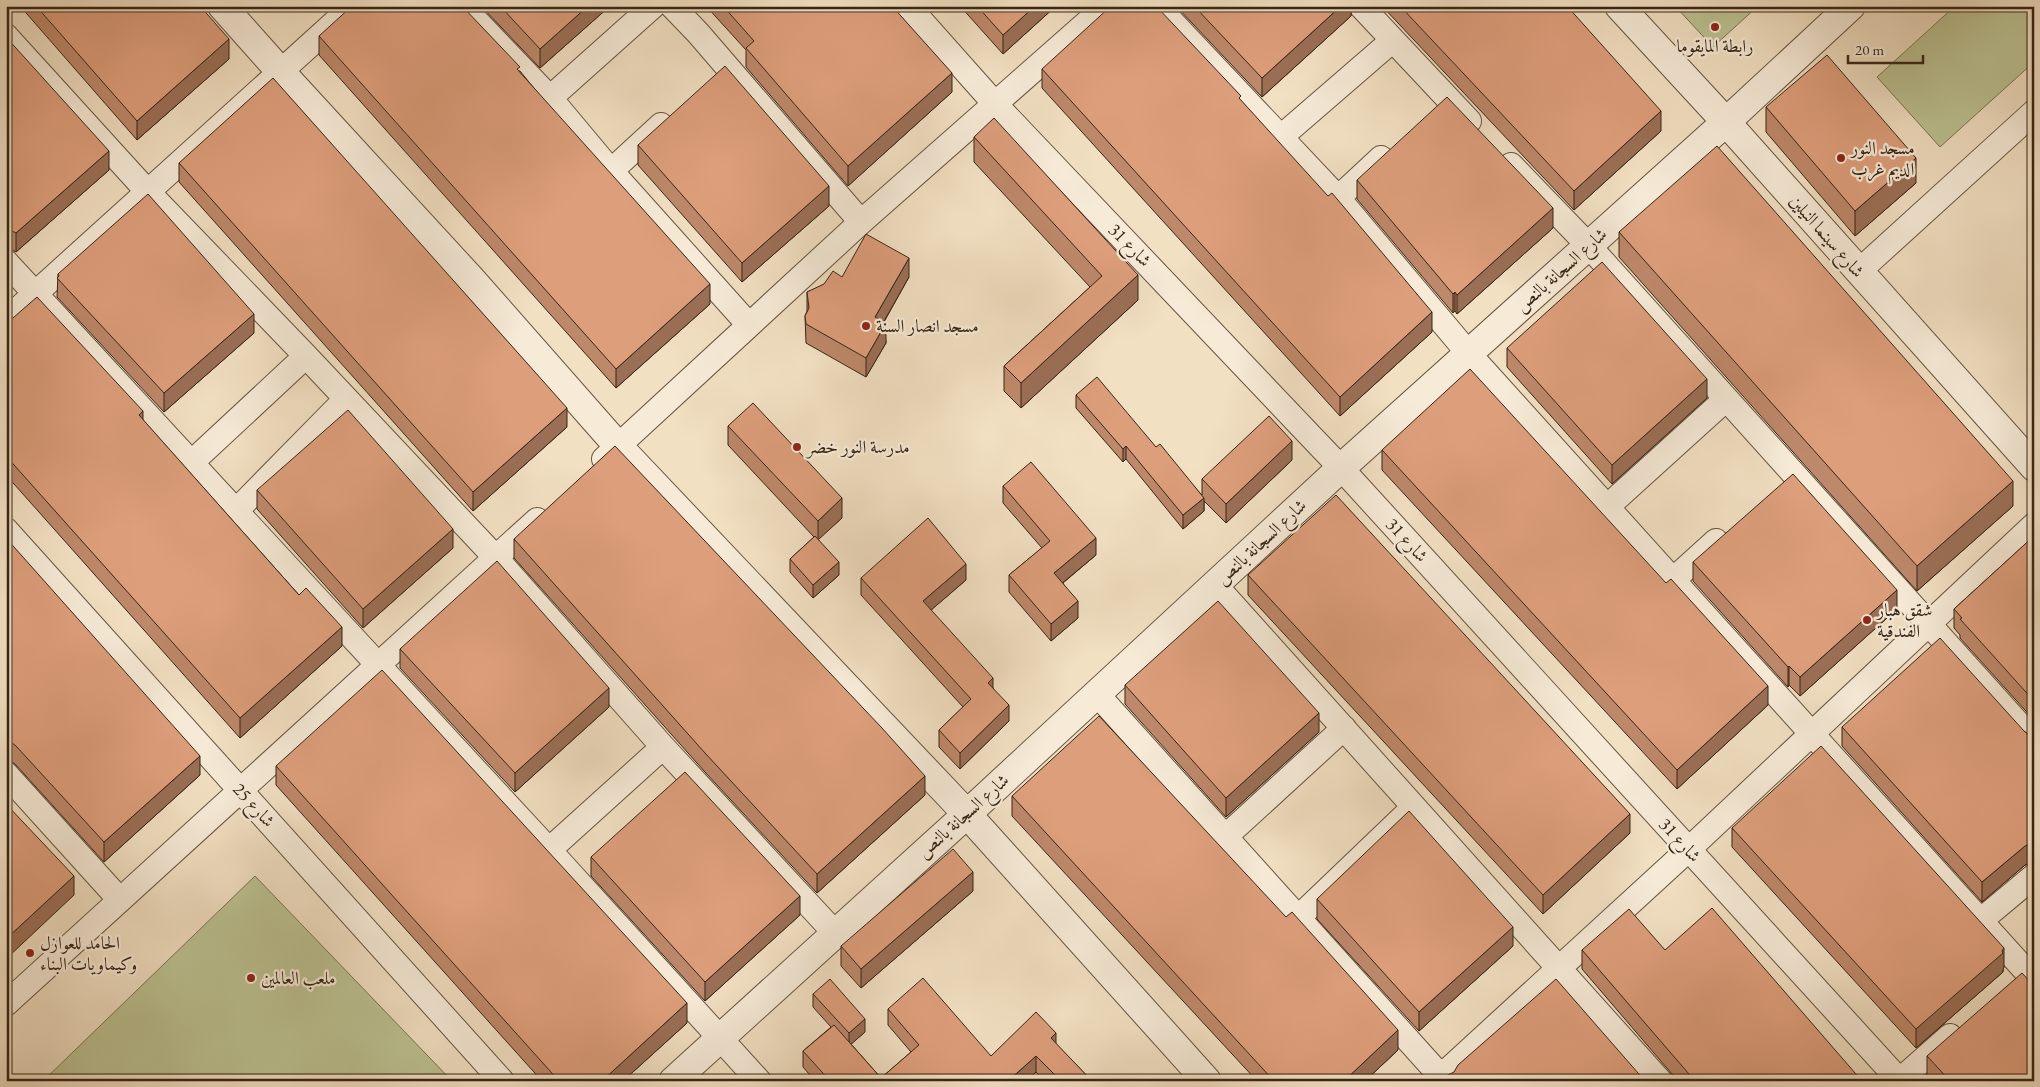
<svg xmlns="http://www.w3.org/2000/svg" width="2040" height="1087" viewBox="0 0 2040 1087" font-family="'EB Garamond',Amiri,serif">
  <rect width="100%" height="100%" fill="#f2e0c3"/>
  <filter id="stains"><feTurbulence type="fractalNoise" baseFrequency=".004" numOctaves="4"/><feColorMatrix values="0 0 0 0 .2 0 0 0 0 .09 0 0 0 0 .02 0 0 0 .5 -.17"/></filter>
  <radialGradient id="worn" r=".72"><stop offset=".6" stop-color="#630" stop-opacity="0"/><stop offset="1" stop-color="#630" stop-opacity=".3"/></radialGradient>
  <path fill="#bcc293" stroke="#797454" d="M1675 6H1758L1713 47Z
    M1955 6H2034V62L1940 147 1877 77Z
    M255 876 452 1081H43Z"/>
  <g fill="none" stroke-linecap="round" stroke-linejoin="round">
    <g stroke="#655441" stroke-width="26">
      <path id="minor" d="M462 6 550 98 611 171 749 325
        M672 6 698 33 861 222
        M908 6 996 105 1341 468 1900 1081
        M1157 6 1338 198 1469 354 2034 980
        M1361 6 1469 121
        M6 36 147 191 306 356 496 558 663 747 835 933
        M550 98 653 6
        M1282 136 1393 40
        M1511 165 1588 245 2034 741
        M611 171 661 125
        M1338 198 1381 158
        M6 262 549 850 759 1081
        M1858 272 2034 112
        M6 320 353 6
        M604 459 861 222 1106 6
        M191 463 306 356
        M1607 507 1726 399
        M236 511 346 399
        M6 530 502 1081
        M1673 580 1716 541
        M1215 585 1660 1081
        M1096 693 1445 1081
        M6 774 120 900
        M1225 837 1344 728
        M549 850 663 747
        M1298 918 1414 807
        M1980 921 2034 876
        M6 1004 537 520
        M1436 1081 1689 849 2034 525
        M1899 1081 1950 1036"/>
    </g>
    <g stroke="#655441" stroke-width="30">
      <path id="tertiary" d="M222 6 280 71 471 279 618 446 967 814 1207 1081
        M1619 6 1726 122 2034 467
        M673 1081 967 814 1341 468 1726 122 1851 6"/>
    </g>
    <use href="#minor" stroke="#f7ebd8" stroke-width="24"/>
    <use href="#tertiary" stroke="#f7ebd8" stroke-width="28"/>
  </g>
  <path fill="#be886a" stroke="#362516" d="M20 6H200L229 59 137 140Z
    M481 6H610L540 68Z
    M706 6H892L952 92 848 186 746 67V50Z
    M960 6H1056L1003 54Z
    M1176 6H1351V16L1262 97Z
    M1382 6H1567L1661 131 1574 210Z
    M319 36 520 71 710 304 616 388 319 55Z
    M6 37 109 170 16 252 10 249H6Z
    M1042 69 1241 101 1432 332 1340 416 1042 88Z
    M1766 107 1916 183 1855 236 1766 132Z
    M974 137 1138 300 1021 408 1004 391V366L1090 287 974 162Z
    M638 145 829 206 742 282 638 165Z
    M179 163 567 427 473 511 179 182Z
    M1357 180 1553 228 1457 314 1455 311 1453 313 1357 199Z
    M1619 232 2013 506 1917 591 1619 257Z
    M58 274 254 333 164 412 57 297Z
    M842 277H909L884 322 886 343 866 377 806 343 805 316 807 311V292Z
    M6 324 143 420 299 595 342 646 240 738 6 475Z
    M1507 348 1707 398 1612 484 1507 367Z
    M1076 395 1156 447 1202 495V479L1292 460 1226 523 1204 501V511L1183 529 1126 459 1123 462 1076 408Z
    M728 426 842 518 818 539 839 575 813 598 790 572V559L814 537 728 445Z
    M1382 450 1768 705 1677 789 1382 470Z
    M1003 486 1096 555 1063 583 1078 618 1051 641 1009 592V575L1042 548 1003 503Z
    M257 490 453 548 363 628 257 509Z
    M2034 536V720L1960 638V635L1954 628V609Z
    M6 538 200 775 104 862 16 765 11 761H6Z
    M514 539 925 795 817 893 705 772 514 558Z
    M1693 562 1897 609 1800 696 1789 685 1788 687 1693 581Z
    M1248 575 1630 833 1543 914 1248 595Z
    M861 578 966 580 931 610 993 688 1009 721 960 769 939 747V730L963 707 861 595Z
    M400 649 609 707 515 792 400 668Z
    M1125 685 1319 732 1226 817 1125 704Z
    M1842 727 2024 731 2029 735H2034V862L2025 865 1982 902 1842 746Z
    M276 766 687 1023 623 1081H542L276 785Z
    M1012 796 1398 1050 1365 1081H1257L1012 816Z
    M1732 828 2004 968 2003 969V972L1916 1048 1732 847Z
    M591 857 800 915 705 1001 591 876Z
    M973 891 861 988 841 966V946Z
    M1317 899 1513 946 1419 1031 1317 919Z
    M1582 950H1665L1862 1081H1678L1582 969Z
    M813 994 865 1032 851 1044 881 1078 911 1052 888 1025V1009L991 1056 1056 1044 1092 1081H1045L1036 1072 1026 1081H815L803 1067V1051L831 1027 813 1007Z
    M1927 1056 2034 1081H1932L1927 1075Z"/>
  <path fill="#9b6f56" stroke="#362516" d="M588 6H610L540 68V49Z
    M1035 6H1056L1003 54V35Z
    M1341 6H1351V16L1262 97V78Z
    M229 39V59L137 140V121Z
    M952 73V92L848 186V166Z
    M1661 111V131L1574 210V191Z
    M109 151V170L16 252V233Z
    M1916 158V183L1855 236V211Z
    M829 186V206L742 282V263Z
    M1553 208V228L1457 314V295Z
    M909 258V277L875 337V317Z
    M1138 275V300L1021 408V383Z
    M710 284V304L616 388V369Z
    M1455 292V311L1453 313V294Z
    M1432 312V332L1340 416V397Z
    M254 314V333L164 412V393Z
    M886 323V343L866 377V358Z
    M1707 379V398L1612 484V465Z
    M567 408V427L473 511V492Z
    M143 411V431L139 415Z
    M1292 441V460L1226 523V504Z
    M1126 446V459L1123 462V449Z
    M2013 481V506L1917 591V566Z
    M842 498V518L818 540V521Z
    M1204 498V511L1183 529V515Z
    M453 529V548L363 628V609Z
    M1096 538V555L1054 590V573Z
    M839 562V575L813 598V585Z
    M966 564V580L923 617V601Z
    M1897 590V609L1800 696V677Z
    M1078 601V618L1051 641V624Z
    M342 627V646L240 738V718Z
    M1789 666V685L1788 687V667Z
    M993 678V694L988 683Z
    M1768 686V705L1677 789V770Z
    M609 688V707L515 792V773Z
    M1009 705V721L960 769V753Z
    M1319 713V732L1226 817V798Z
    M200 756V775L104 862V842Z
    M925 776V795L817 893V874Z
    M1630 814V833L1543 914V895Z
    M2034 842V862L2025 865 1982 902V882L2025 846Z
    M973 872V891L861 988V969Z
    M74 876V895L6 959V939Z
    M800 896V915L705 1001V982Z
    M1513 927V946L1419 1031V1012Z
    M2004 948V968L2003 969V972L1916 1048V1029Z
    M687 1003V1023L623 1081H602Z
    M865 1019V1032L849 1046V1033Z
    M1398 1030V1050L1365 1081H1344Z
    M1056 1033V1049L1051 1038Z
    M1036 1056V1072L1026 1081H1008Z"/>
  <path fill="#dd9e7b" stroke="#362516" d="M36 6H200L229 39 137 121Z
    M352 6H462L520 67 517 69 710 284 616 369 319 36Z
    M500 6H588L540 49Z
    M723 6H892L952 73 848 166 746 48 754 41Z
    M977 6H1035L1003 35Z
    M1111 6H1156L1241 96 1239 98 1328 196 1332 193 1432 312 1340 397 1042 69Z
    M1194 6H1341L1262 78Z
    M1400 6H1567L1661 111 1574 191Z
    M6 37 109 151 16 233 10 230 6 229Z
    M1827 55 1916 158 1855 211 1766 107Z
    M725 66 829 186 742 263 638 145Z
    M273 78 567 408 473 492 179 163Z
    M1447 97 1553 208 1457 295 1455 292 1453 294 1357 180Z
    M994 118 1138 275 1021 383 1004 366 1102 276 974 137Z
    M1717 146 2013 481 1917 566 1619 232Z
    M148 194 254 314 164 393 57 278 59 276 58 274Z
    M866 234 909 258 875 317 886 323 866 358 806 324 805 316 809 308 807 292 824 284 833 271 842 277Z
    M1602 262 1707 379 1612 465 1507 348Z
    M37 297 143 411 139 415 299 595 306 588 342 627 240 718 6 456V324Z
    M1470 369 1666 583 1671 579 1768 686 1677 770 1382 450Z
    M1097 377 1156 447 1160 444 1204 498 1183 515 1126 446 1123 449 1076 395Z
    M753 403 842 498 818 521 728 426Z
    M348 410 453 529 363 609 257 490Z
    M1269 416 1292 441 1226 504 1202 479Z
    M615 446 882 728 925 776 817 874 705 753 514 539Z
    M1031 462 1096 538 1054 573 1078 601 1051 624 1009 575 1050 541 1003 486Z
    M1793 474 1897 590 1800 677 1789 666 1788 667 1693 562Z
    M1336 495 1630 814 1543 895 1248 575Z
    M928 518 966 564 923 601 993 678 988 683 1009 705 960 753 939 730 971 699 861 578Z
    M815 536 839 562 813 585 790 559Z
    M2034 536V701L1960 619 1962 618 1954 609Z
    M6 538 200 756 104 842 16 746 11 742 6 741Z
    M497 561 609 688 515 773 400 649Z
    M1218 601 1319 713 1226 798 1125 685Z
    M1940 638 2024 731 2029 735H2034V842L2025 846 1982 882 1842 727Z
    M382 670 687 1003 602 1081H559L276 766Z
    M1099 716 1286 917 1292 912 1398 1030 1344 1081H1274L1012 796Z
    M1821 746 2004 948 2002 951 2003 953 1916 1029 1732 828Z
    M685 772 800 896 705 982 591 857Z
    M6 804 74 876 6 939Z
    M1409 811 1513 927 1419 1012 1317 899Z
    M953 849 973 872 861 969 841 946Z
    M1712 908 1862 1081H1695L1582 950 1629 909 1665 950Z
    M2022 973 2034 986V1081H1950L1927 1056Z
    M923 978 991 1056 1036 1012 1056 1033 1051 1038 1092 1081H1061L1036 1056 1008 1081H830L803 1051 834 1025 881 1078 919 1045 888 1009Z
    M830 979 865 1019 849 1033 813 994Z
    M1556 979 1645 1081H1435L1442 1075 1444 1077 1454 1072 1458 1065Z"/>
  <g fill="#8f2418" stroke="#f7ebd8" stroke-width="2">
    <circle cx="1715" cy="27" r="5"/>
    <circle cx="1841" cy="158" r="5"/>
    <circle cx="866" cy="326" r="5"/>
    <circle cx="797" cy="447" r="5"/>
    <circle cx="1867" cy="620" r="5"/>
    <circle cx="30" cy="953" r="5"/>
    <circle cx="251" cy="978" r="5"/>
  </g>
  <g text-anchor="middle" stroke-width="4.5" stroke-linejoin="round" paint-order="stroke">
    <g font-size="18" fill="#362516" stroke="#f7ebd8" text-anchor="start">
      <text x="1715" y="52" text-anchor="middle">رابطة المايقوما</text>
      <text x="1851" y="154">مسجد النور<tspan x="1851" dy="21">الديم غرب</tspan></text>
      <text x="876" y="332">مسجد انصار السنة</text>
      <text x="807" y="453">مدرسة النور خضر</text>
      <text x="1877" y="616">شقق هبار<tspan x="1877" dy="21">الفندقية</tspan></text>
      <text x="40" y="949">الحامد للعوازل<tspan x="40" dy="21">وكيماويات البناء</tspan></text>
      <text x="261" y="984">ملعب العالمين</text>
    </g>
    <g font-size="18" fill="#362516" stroke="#f7ebd8">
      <text transform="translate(1827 236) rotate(49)" y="6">شارع سينما النيلين</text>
      <text transform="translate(1130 245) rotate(46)" y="6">شارع 31</text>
      <text transform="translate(1561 270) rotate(-42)" y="6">شارع السجانة بالنص</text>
      <text transform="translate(1407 540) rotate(48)" y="6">شارع 31</text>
      <text transform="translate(1261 542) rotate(-43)" y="6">شارع السجانة بالنص</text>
      <text transform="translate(254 805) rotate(48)" y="6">شارع 25</text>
      <text transform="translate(963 816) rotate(-42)" y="6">شارع السجانة بالنص</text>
      <text transform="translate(1680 840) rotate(48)" y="6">شارع 31</text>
    </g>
  </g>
  <rect width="2040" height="1087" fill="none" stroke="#f2e0c3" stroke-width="25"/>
  <rect x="8" y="8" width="2025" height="1072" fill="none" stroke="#362516" stroke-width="2.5"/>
  <rect x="12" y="12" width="2015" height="1062" fill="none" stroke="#362516"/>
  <path d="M1848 55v8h75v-8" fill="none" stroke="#362516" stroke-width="2.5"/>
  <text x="1855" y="55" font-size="15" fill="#362516" stroke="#f7ebd8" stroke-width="4" paint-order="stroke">20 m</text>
  <rect width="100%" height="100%" filter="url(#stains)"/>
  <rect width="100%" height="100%" fill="url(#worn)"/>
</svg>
